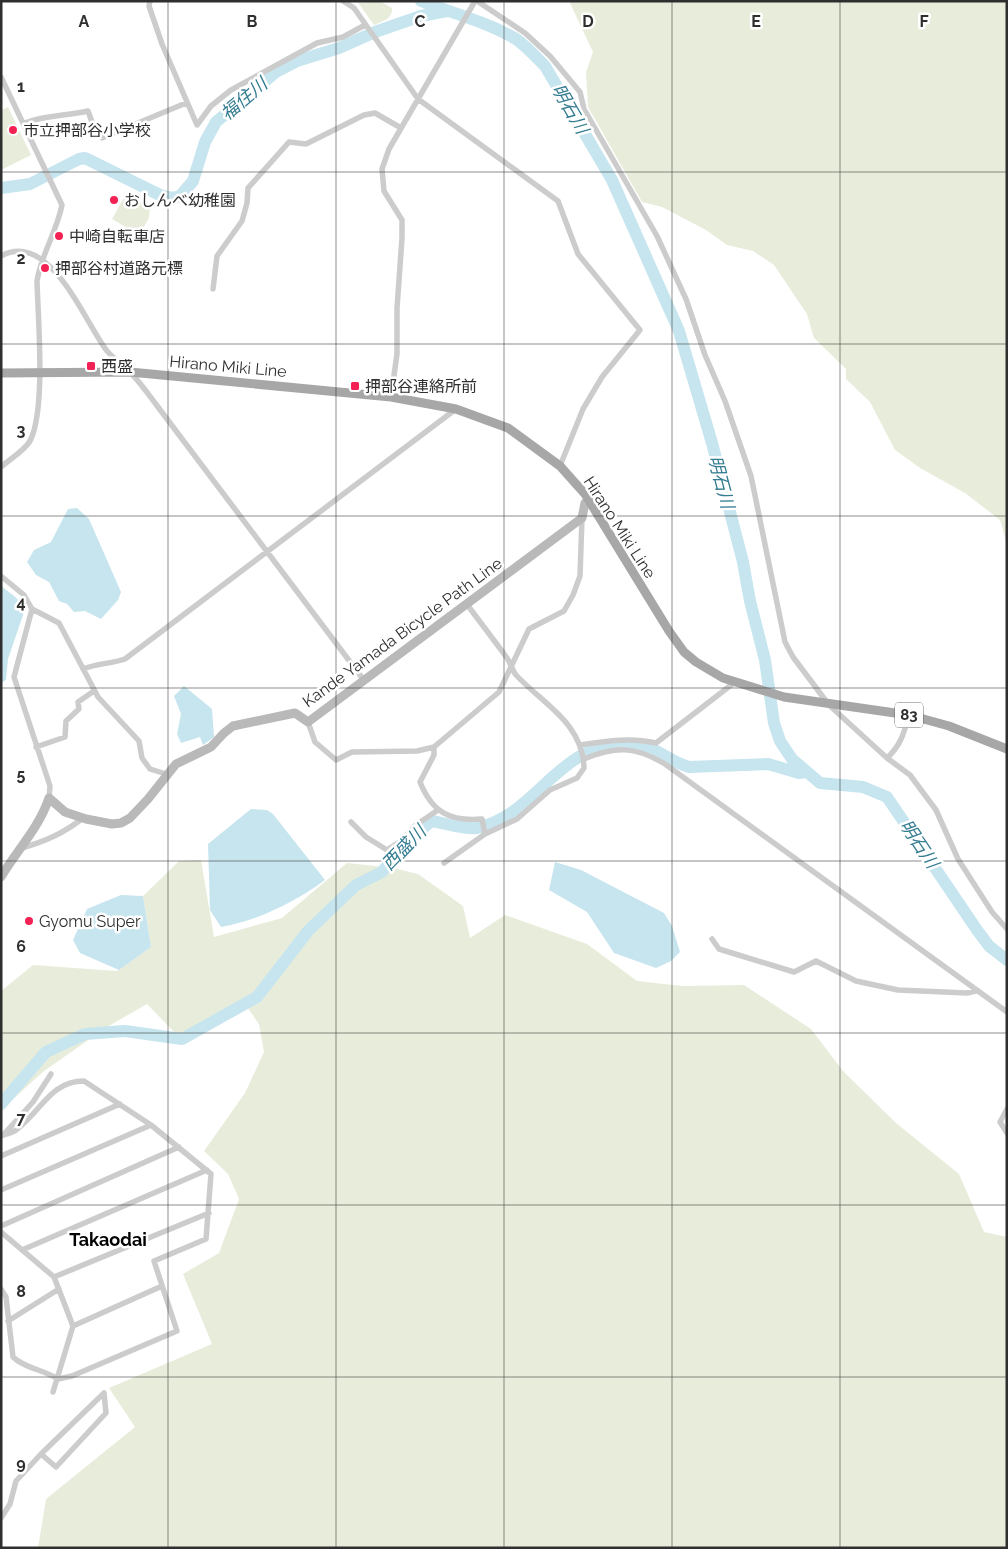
<svg xmlns="http://www.w3.org/2000/svg" width="1008" height="1549" viewBox="0 0 1008 1549" font-family="Raleway,'Noto Sans JP',sans-serif">
  <rect width="100%" height="100%" fill="#fff"/>
  <path fill="#e8eddb" d="M357 1H380L392 8C393 19 383 21 374 25Z
    M569 1H1007V544L1000 520 965 493 920 468 895 450 870 402 846 379V369L814 338 807 314 774 265 753 251 727 245 706 230 662 207 642 202 588 107 586 72 593 52Z
    M8 107 31 155 1 170V110Z
    M123 199H134L150 207 149 218 139 235 112 219Z
    M201 860 214 937 282 918 347 863 393 868 418 874 463 906 470 938 505 915 587 944 637 981 683 986 744 985 811 1029 843 1071 896 1123 959 1174 984 1232 1007 1237V1548H38L46 1499 135 1427 109 1388 212 1344 183 1274 219 1253 239 1199 228 1174 204 1151 245 1093 264 1052 259 1024 247 1007 178 1036 147 1004 107 1027 44 1071 1 1110V991L33 965 117 971 151 947 143 896 179 861Z"/>
  <path fill="#c6e5ef" d="M77 508 89 519 121 592 118 600 101 619 85 611 74 612 67 604 59 601 49 582 36 575 27 562 34 550 51 542 68 509Z
    M1 586C12 595 24 600 23 615L8 659 6 680 1 683Z
    M184 686 212 709 214 737 203 745 200 737 181 743 177 734 181 714 174 696Z
    M251 809 267 810 273 814 325 880C295 902 257 921 221 927L210 910 208 844Z
    M555 862 581 870 664 913 672 926 680 952 671 961 656 968 614 953 587 912 549 890Z
    M121 895 143 896 151 947 119 970 80 953 73 940 87 909Z"/>
  <g fill="none" stroke-linecap="round" stroke-linejoin="round">
    <path stroke="#c6e5ef" stroke-width="12" d="M421 1C452 13 487 22 516 39 526 46 536 57 545 66L612 180 679 331 712 443 743 562 750 601 765 660 774 723 780 741 792 759 820 783 863 787 887 797 977 930 989 946 1007 960
      M1 188 30 184 79 159 85 158 162 196 173 198 180 196 193 181 205 142 216 122 276 72 297 61 339 48 375 32 421 16 447 11
      M1 1104 46 1052 85 1034 125 1031 182 1039 257 997 308 931 356 885 382 872 411 837 432 821C444 823 465 830 477 828 540 814 558 739 633 744 653 745 669 761 689 767L768 764 799 773 806 772"/>
    <path stroke="#ccc" stroke-width="5.5" d="M150 1 149 6 162 44 197 125 211 106 231 90 317 43 343 37 365 25
      M343 1 354 8 418 99 558 201 578 254 640 330 602 377 583 409 560 466
      M477 1 525 33 550 56 580 92 584 109 657 236 686 299 705 355 725 401 751 476 785 642 793 657 829 705 887 758 910 775 936 810 958 859 992 912 1007 929
      M1 77 62 205C57 231 41 255 37 281 38 319 46 410 30 441 24 451 10 459 1 467
      M25 123C45 115 67 116 88 111L96 133 102 138 186 103
      M1 256C50 229 85 323 107 351 114 359 122 364 129 371 140 382 149 395 158 407L363 679
      M213 289 217 256 242 221 247 203 248 188 289 142 306 144 364 115 375 113 401 128
      M391 397 397 354V308L402 238V220L384 191 382 169 389 149 475 1
      M1 576 24 595 32 609 14 677 50 786 49 798
      M32 609 59 623 98 697 139 741 142 758 150 769 166 774
      M83 669C98 663 110 664 125 659L456 409
      M308 722 315 742 336 760 352 752 417 751 434 747 499 692 529 629 564 611 573 595 580 576 582 518
      M580 745C606 741 630 737 656 743L735 682
      M36 747 65 737 66 721 79 709 78 702 94 691
      M434 747V755L420 782C432 812 450 822 482 819L485 834
      M887 758C901 745 904 733 909 715
      M584 759C616 746 635 746 665 764L1007 1012
      M351 822 366 837 387 850 401 841 416 825 438 810
      M22 848C46 841 64 833 83 818
      M444 863 485 834 517 819 550 790 577 778 584 768C583 723 543 704 516 675 512 670 511 664 507 658 494 640 480 622 466 603
      M712 939 719 949 794 972 816 961 856 981 898 990 967 993 976 991
      M1007 1109 1000 1122 1007 1133
      M5 1133 33 1102 51 1074
      M1 1136C6 1134 12 1133 16 1130 41 1112 50 1081 84 1081L151 1125 211 1174 206 1239 154 1261 177 1331 72 1376 58 1379C44 1370 24 1368 13 1357L6 1297 1 1289
      M1 1156 120 1104
      M1 1190 151 1125
      M1 1226 179 1147
      M1 1232 54 1277 73 1326 53 1392
      M22 1250 207 1170
      M54 1277 209 1213
      M8 1321 59 1289
      M73 1326 162 1286
      M41 1454 56 1467 106 1413 104 1393
      M1 1518 10 1504 16 1481 41 1454 104 1393"/>
    <path stroke="#b9b9b9" stroke-width="9" d="M1 877C17 850 39 828 49 798L65 812 86 819 112 824 121 823 130 818 148 799 176 764 211 747 224 733 233 726 295 713 308 722 582 518 585 503"/>
    <path stroke="#a7a7a7" stroke-width="9" d="M1 373 130 372 391 397 456 409 508 428 560 466 585 494 669 631 684 652 696 662 723 678 784 697 909 715 949 726 1007 749"/>
  </g>
  <path fill="none" stroke="#2f2f2f" stroke-width="1" stroke-opacity="0.55" d="M168 1V1548M336 1V1548M504 1V1548M672 1V1548M840 1V1548M1 172H1007M1 344H1007M1 516H1007M1 688H1007M1 861H1007M1 1033H1007M1 1205H1007M1 1377H1007"/>
  <g fill="#f42254" stroke="#fff" stroke-width="2">
    <circle cx="13" cy="130" r="5"/>
    <circle cx="114" cy="200" r="5"/>
    <circle cx="59" cy="236" r="5"/>
    <circle cx="45" cy="268" r="5"/>
    <rect x="86" y="361" width="10" height="10" rx="2.5"/>
    <rect x="350" y="381" width="10" height="10" rx="2.5"/>
    <circle cx="29" cy="921" r="5"/>
  </g>
  <g text-anchor="middle" stroke-width="5" stroke-linejoin="round" paint-order="stroke">
    <rect fill="#fff" stroke="#6d6d6d" stroke-width="1" x="895" y="702.5" width="28" height="25" rx="4"/>
    <g font-size="15" font-weight="bold" fill="#2f2f2f">
      <text x="909" y="720">83</text>
    </g>
    <g font-size="16" fill="#2f2f2f" stroke="#fff" text-anchor="start">
      <text x="23" y="136">市立押部谷小学校</text>
      <text x="124" y="206">おしんべ幼稚園</text>
      <text x="69" y="242">中崎自転車店</text>
      <text x="55" y="274">押部谷村道路元標</text>
      <text x="101" y="372">西盛</text>
      <text x="365" y="392">押部谷連絡所前</text>
      <text x="39" y="927">Gyomu Super</text>
    </g>
    <g font-size="16" fill="#2f2f2f" stroke="#fff">
      <text transform="translate(228 366) rotate(5)" y="6">Hirano Miki Line</text>
      <text transform="translate(620 527) rotate(57)" y="6">Hirano Miki Line</text>
      <text transform="translate(402 632) rotate(-36)" y="6">Kande Yamada Bicycle Path Line</text>
    </g>
    <g font-size="18" font-style="italic" fill="#337c91" stroke="#fff">
      <text transform="translate(244 99) rotate(-40)" y="6">福住川</text>
      <text transform="translate(570 109) rotate(60)" y="6">明石川</text>
      <text transform="translate(721 482) rotate(75)" y="6">明石川</text>
      <text transform="translate(919 844) rotate(56)" y="6">明石川</text>
      <text transform="translate(404 848) rotate(-46)" y="6">西盛川</text>
    </g>
    <g font-size="18" font-weight="bold" fill="#000" stroke="#fff">
      <text x="108" y="1246">Takaodai</text>
    </g>
  </g>
  <g font-size="16" text-anchor="middle" font-weight="bold" fill="#2f2f2f" stroke="#fff" stroke-width="5" stroke-linejoin="round" paint-order="stroke">
    <text x="84" y="27">A</text>
    <text x="252" y="27">B</text>
    <text x="420" y="27">C</text>
    <text x="588" y="27">D</text>
    <text x="756" y="27">E</text>
    <text x="924" y="27">F</text>
    <text x="21" y="92">1</text>
    <text x="21" y="264">2</text>
    <text x="21" y="436">3</text>
    <text x="21" y="608">4</text>
    <text x="21" y="780">5</text>
    <text x="21" y="952">6</text>
    <text x="21" y="1124">7</text>
    <text x="21" y="1297">8</text>
    <text x="21" y="1469">9</text>
  </g>
  <rect width="1008" height="1549" fill="none" stroke="#2f2f2f" stroke-width="5"/>
</svg>
